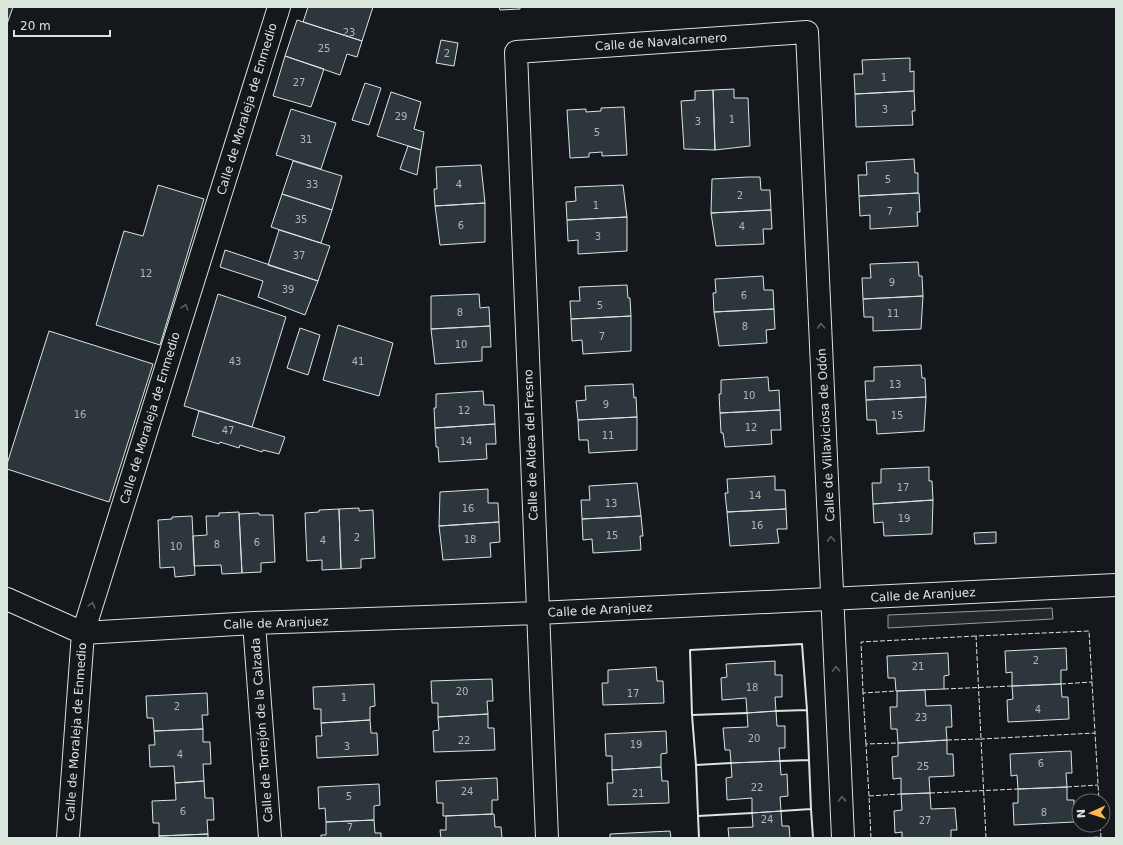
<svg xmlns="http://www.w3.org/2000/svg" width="1123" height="845" viewBox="0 0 1123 845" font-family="'DejaVu Sans',sans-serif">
  <rect width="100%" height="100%" fill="#14181c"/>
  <path fill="#24282b" stroke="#939e99" d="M1052 608 1053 619 888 628V615Z"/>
  <path fill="#2c363c" stroke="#d8e6dc" d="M7 7H13L7 24Z
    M308 7H373L362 41 303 22Z
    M499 7H520V9L500 10Z
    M297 20 362 41 357 57 347 54 340 75 285 56Z
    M441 40 458 43 454 66 436 63Z
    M285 56 324 69 311 107 273 96Z
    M910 58V72L914 71V91L855 94 854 74H863L862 60Z
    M365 83 381 88 369 125 352 120Z
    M734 89V98H748L750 146 715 150 713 90Z
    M713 90 715 150 684 149 681 101 695 100V91Z
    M914 91 915 111H912L913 125 856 127 855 94Z
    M391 92 421 102 414 129 424 132 421 150 377 136Z
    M624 107 627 155 602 156V152L589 153V157L570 158 567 110 586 109V112L601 111V108Z
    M291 109 336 123 321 169 276 155Z
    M408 146 421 150 417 175 400 169Z
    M914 159 915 173H918V193L859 196 858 175H867L866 162Z
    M293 161 342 176 332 210 282 194Z
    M481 165 485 203 435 206 434 189H437L436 167Z
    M748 177H760L761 190H770L771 210 711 213 712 179Z
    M158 185 204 199 160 345 96 325 124 231 143 236Z
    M623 185 627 217 567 220 566 202 576 201 575 187Z
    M919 193 920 212H917L918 226 870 229V215L860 216 859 196Z
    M282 194 332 210 321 243 271 227Z
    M485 203V242L440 245 435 206Z
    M771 210 772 229H763L764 244 716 246 711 213Z
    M627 217V251L578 254V240L568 241 567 220Z
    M279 230 330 246 318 281 268 265Z
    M225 250 318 281 305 315 258 297 263 281 220 267Z
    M918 262 919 276H922L923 296 863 299 862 278H871L870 264Z
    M763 276 764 290H773L774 309 714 312 713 293H716L715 279Z
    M627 285 628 298H630L631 316 571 319 570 301H580L579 287Z
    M218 294 286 317 252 427 184 406Z
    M479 294 480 308 489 307 490 326 431 329V296Z
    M923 296 921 329 873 331V317H864L863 299Z
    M774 309 775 329 766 330 767 343 719 346 714 312Z
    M631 316V351L583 354 582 340 572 341 571 319Z
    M338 325 393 343 379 396 323 380Z
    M490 326 491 347H482V361L435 364 431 329Z
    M300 328 320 335 308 375 287 368Z
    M49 331 153 364 109 502 7 469V464Z
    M921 365 922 378H925L926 397 866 400 865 381H874V367Z
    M768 377 769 391 779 390 780 410 720 413 719 394H721V380Z
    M633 384 634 398 636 397 637 417 578 420 576 401 586 400 585 386Z
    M483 391 484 405H494L495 424 435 428 434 408H436V394Z
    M926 397 924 431 877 434 876 420H867L866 400Z
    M780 410 781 430H771L772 444 725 447 723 433H721L720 413Z
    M199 411 285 437 279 454 263 450 262 452 240 445 239 448 220 442 219 444 192 436Z
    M637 417V450L589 453 588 440H579L578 420Z
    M495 424 496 444H486L487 459 439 462 438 447H436L435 428Z
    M929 467V481H932L933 500 873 504 872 483H881V469Z
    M775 476V490H785L786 509 727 512 725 493H728L727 479Z
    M637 483 641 516 582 519 581 500H590L589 486Z
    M488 489V503H498L499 522 439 526 440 492Z
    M933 500 932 534 884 536 883 522 874 523 873 504Z
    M359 508V511L373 510 375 558 361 559V568L341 569 339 509Z
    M339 509 341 569 322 570V560L307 561 305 513 319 512V510Z
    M786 509 787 529H777L779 543 730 546 727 512Z
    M239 512 242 573 222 574 221 565 194 566 193 536 207 535 206 516H219V513Z
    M259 513V515H273L275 562 261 563V572L242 573 239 514Z
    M192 516 195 575 175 577 174 567 160 568 158 520 172 519V517Z
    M641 516 643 536H640L641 550 593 553 592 539 583 540 582 519Z
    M499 522 500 542 490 543 491 557 443 560 439 526Z
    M996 532V543L975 544 974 533Z
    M1066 648 1067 670H1061V684L1012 686V672L1006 673 1005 651Z
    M948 653 949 675 944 676V689L896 691 895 678H888L887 656Z
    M775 661V675H782V697H775L776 711 747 713 746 698 722 700 721 678 727 677 726 664Z
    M656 667 657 681H663L664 703 603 705 602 683H608V670Z
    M492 679 493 701H487L488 714 438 717V703H432L431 681Z
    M374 684 375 706 370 707V720L321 723V709H314L313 687Z
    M1061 684 1062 697H1068L1069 719 1008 722 1007 700 1013 699 1012 686Z
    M925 690 926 706 951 705 952 727H946L947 740 898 743 897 729H891L890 707H897V691Z
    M207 693 208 715H202L203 729 154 731 153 718H147L146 696Z
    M776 711 777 726H785V748H779L780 761 731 763 730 750H725L723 728 748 727 747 713Z
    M488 714V728H494L495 750 434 752 433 731 439 730 438 717Z
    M370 720 371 733H377L378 755 317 758 316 736H322L321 723Z
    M203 729V742H210L211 764H203L204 781 175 783 174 766 150 767 149 745H155L154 731Z
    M666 731 667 753 661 754V767L612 770V756H606L605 734Z
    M947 740V754H953L954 776 929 777 930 793 901 794V778L893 779 892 757 898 756V743Z
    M1071 751 1072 773H1066L1067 787 1018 789 1017 775 1011 776 1010 754Z
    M780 761 781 775 787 774 788 796 780 797 781 811 752 813V798L727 800 726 778 732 777 731 763Z
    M661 767 662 781H668L669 803 608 805 607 783H613L612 770Z
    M497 778 498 800H492V814L443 816V803H437L436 781Z
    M204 781 205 798H213L214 820H207L208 834 159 836V823H153L152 801 176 800 175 783Z
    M379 784 380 805 374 806V820L326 822 325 808 319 809 318 787Z
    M1067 787V800H1074V822L1014 825 1013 803H1018V789Z
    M930 793 931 809 955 808 957 830H951V838H902V832L895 833 894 811 902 810 901 794Z
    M781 811 782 826H789L790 838H729L728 828 753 827 752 813Z
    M494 814 495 827H501L502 838H441L440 830H446V816Z
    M374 820 375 833H381V838H321V835H326V822Z
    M670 831 671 838H610V834Z
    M208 834V838H159V836Z"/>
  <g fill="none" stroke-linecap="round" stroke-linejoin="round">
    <g stroke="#d8e6dc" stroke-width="24">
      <path id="minor" d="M7 599 83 633 254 623 538 613 1116 585
        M254 623 270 838
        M68 838 83 633 279 7
        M547 838 516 52 807 32 843 838"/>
    </g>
    <use href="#minor" stroke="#14181c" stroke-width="22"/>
    <path stroke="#d8e6dc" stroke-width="1" stroke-dasharray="5 2" stroke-linecap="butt" d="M1061 684 1092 682
      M944 689 1012 686
      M863 693 861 642 976 636
      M947 740 981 739 976 636 1089 631 1095 733
      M866 744 863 693 896 691
      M1067 787 1098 785
      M930 793 1018 789
      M869 796 866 744 898 743
      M871 838 869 796 901 794
      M986 838 981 739 1095 733 1099 801
      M1072 838 1101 837 1100 825"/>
    <path stroke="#d8e6dc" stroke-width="2" d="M776 711 807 710 809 760
      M692 715 690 650 802 644 807 710
      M780 761 809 760 811 809
      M696 765 692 715 747 713
      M781 811 811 809 813 838
      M698 816 696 765 731 763
      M699 838 698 816 752 813"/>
  </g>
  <defs><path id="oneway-chevron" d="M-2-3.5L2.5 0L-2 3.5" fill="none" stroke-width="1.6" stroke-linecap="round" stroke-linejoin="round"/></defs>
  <g stroke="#59605f">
    <use href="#oneway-chevron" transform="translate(185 307) rotate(-73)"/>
    <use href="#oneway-chevron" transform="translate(821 326) rotate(-93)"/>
    <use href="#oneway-chevron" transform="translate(831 539) rotate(-93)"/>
    <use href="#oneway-chevron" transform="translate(92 605) rotate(-73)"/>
    <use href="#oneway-chevron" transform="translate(836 669) rotate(-92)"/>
    <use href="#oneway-chevron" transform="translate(842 799) rotate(-92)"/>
  </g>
  <g text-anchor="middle" stroke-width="3" stroke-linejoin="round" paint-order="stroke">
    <g font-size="10" fill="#adbab4">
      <text x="349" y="36">23</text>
      <text x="324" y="52">25</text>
      <text x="447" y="57">2</text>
      <text x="884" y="81">1</text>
      <text x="299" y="86">27</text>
      <text x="885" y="113">3</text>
      <text x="401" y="120">29</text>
      <text x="732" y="123">1</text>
      <text x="698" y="125">3</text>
      <text x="597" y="136">5</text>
      <text x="306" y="143">31</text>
      <text x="888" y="183">5</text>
      <text x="312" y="188">33</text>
      <text x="459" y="188">4</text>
      <text x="740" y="199">2</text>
      <text x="596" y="209">1</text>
      <text x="890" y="215">7</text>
      <text x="301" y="223">35</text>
      <text x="461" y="229">6</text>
      <text x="742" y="230">4</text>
      <text x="598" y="240">3</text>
      <text x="299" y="259">37</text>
      <text x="146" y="277">12</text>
      <text x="892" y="286">9</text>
      <text x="288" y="293">39</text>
      <text x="744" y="299">6</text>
      <text x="600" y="309">5</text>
      <text x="460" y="316">8</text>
      <text x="893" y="317">11</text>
      <text x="745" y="330">8</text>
      <text x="602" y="340">7</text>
      <text x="461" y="348">10</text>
      <text x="235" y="365">43</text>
      <text x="358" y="365">41</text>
      <text x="895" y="388">13</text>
      <text x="749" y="399">10</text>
      <text x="606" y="408">9</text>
      <text x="464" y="414">12</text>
      <text x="80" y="418">16</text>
      <text x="897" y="419">15</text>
      <text x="751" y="431">12</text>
      <text x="228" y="434">47</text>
      <text x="608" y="439">11</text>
      <text x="466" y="445">14</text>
      <text x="903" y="491">17</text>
      <text x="755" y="499">14</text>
      <text x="611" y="507">13</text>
      <text x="468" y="512">16</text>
      <text x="904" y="522">19</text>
      <text x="757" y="529">16</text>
      <text x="612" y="539">15</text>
      <text x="357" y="541">2</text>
      <text x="470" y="543">18</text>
      <text x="323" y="544">4</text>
      <text x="257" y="546">6</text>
      <text x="217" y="548">8</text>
      <text x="176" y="550">10</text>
      <text x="1036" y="664">2</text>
      <text x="918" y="670">21</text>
      <text x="752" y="691">18</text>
      <text x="462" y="695">20</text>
      <text x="633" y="697">17</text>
      <text x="344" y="701">1</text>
      <text x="177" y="710">2</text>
      <text x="1038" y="713">4</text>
      <text x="921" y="721">23</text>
      <text x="754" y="742">20</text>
      <text x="464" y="744">22</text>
      <text x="636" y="748">19</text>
      <text x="347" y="750">3</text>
      <text x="180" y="758">4</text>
      <text x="1041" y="767">6</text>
      <text x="923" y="770">25</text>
      <text x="757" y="791">22</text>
      <text x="467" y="795">24</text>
      <text x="638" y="797">21</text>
      <text x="349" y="800">5</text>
      <text x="183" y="815">6</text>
      <text x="1044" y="816">8</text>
      <text x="767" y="823">24</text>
      <text x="925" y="824">27</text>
      <text x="350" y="831">7</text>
    </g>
    <g font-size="12" fill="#d8e6dc" stroke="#14181c">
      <text transform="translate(661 42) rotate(-4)" y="4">Calle de Navalcarnero</text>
      <text transform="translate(247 109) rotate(-73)" y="4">Calle de Moraleja de Enmedio</text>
      <text transform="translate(150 418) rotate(-73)" y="4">Calle de Moraleja de Enmedio</text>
      <text transform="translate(826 435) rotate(-93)" y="4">Calle de Villaviciosa de Odón</text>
      <text transform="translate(531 445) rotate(-92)" y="4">Calle de Aldea del Fresno</text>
      <text transform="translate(923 595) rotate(-3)" y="4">Calle de Aranjuez</text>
      <text transform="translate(600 610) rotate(-3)" y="4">Calle de Aranjuez</text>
      <text transform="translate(276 623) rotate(-2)" y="4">Calle de Aranjuez</text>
      <text transform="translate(262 730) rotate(-94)" y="4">Calle de Torrejón de la Calzada</text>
      <text transform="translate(76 732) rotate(-86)" y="4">Calle de Moraleja de Enmedio</text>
    </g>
  </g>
  <rect width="1123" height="845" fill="none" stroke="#d8e6dc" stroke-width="16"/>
  <g transform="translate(1091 813) rotate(267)"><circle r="19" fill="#14181c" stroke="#626a69"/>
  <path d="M0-3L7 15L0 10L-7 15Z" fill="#ffb74d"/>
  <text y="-6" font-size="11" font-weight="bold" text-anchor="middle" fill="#d8e6dc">N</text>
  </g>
  <path d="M14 30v6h96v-6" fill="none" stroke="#d8e6dc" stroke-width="2"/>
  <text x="20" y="30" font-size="12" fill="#d8e6dc" stroke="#14181c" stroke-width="3" paint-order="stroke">20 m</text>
</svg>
